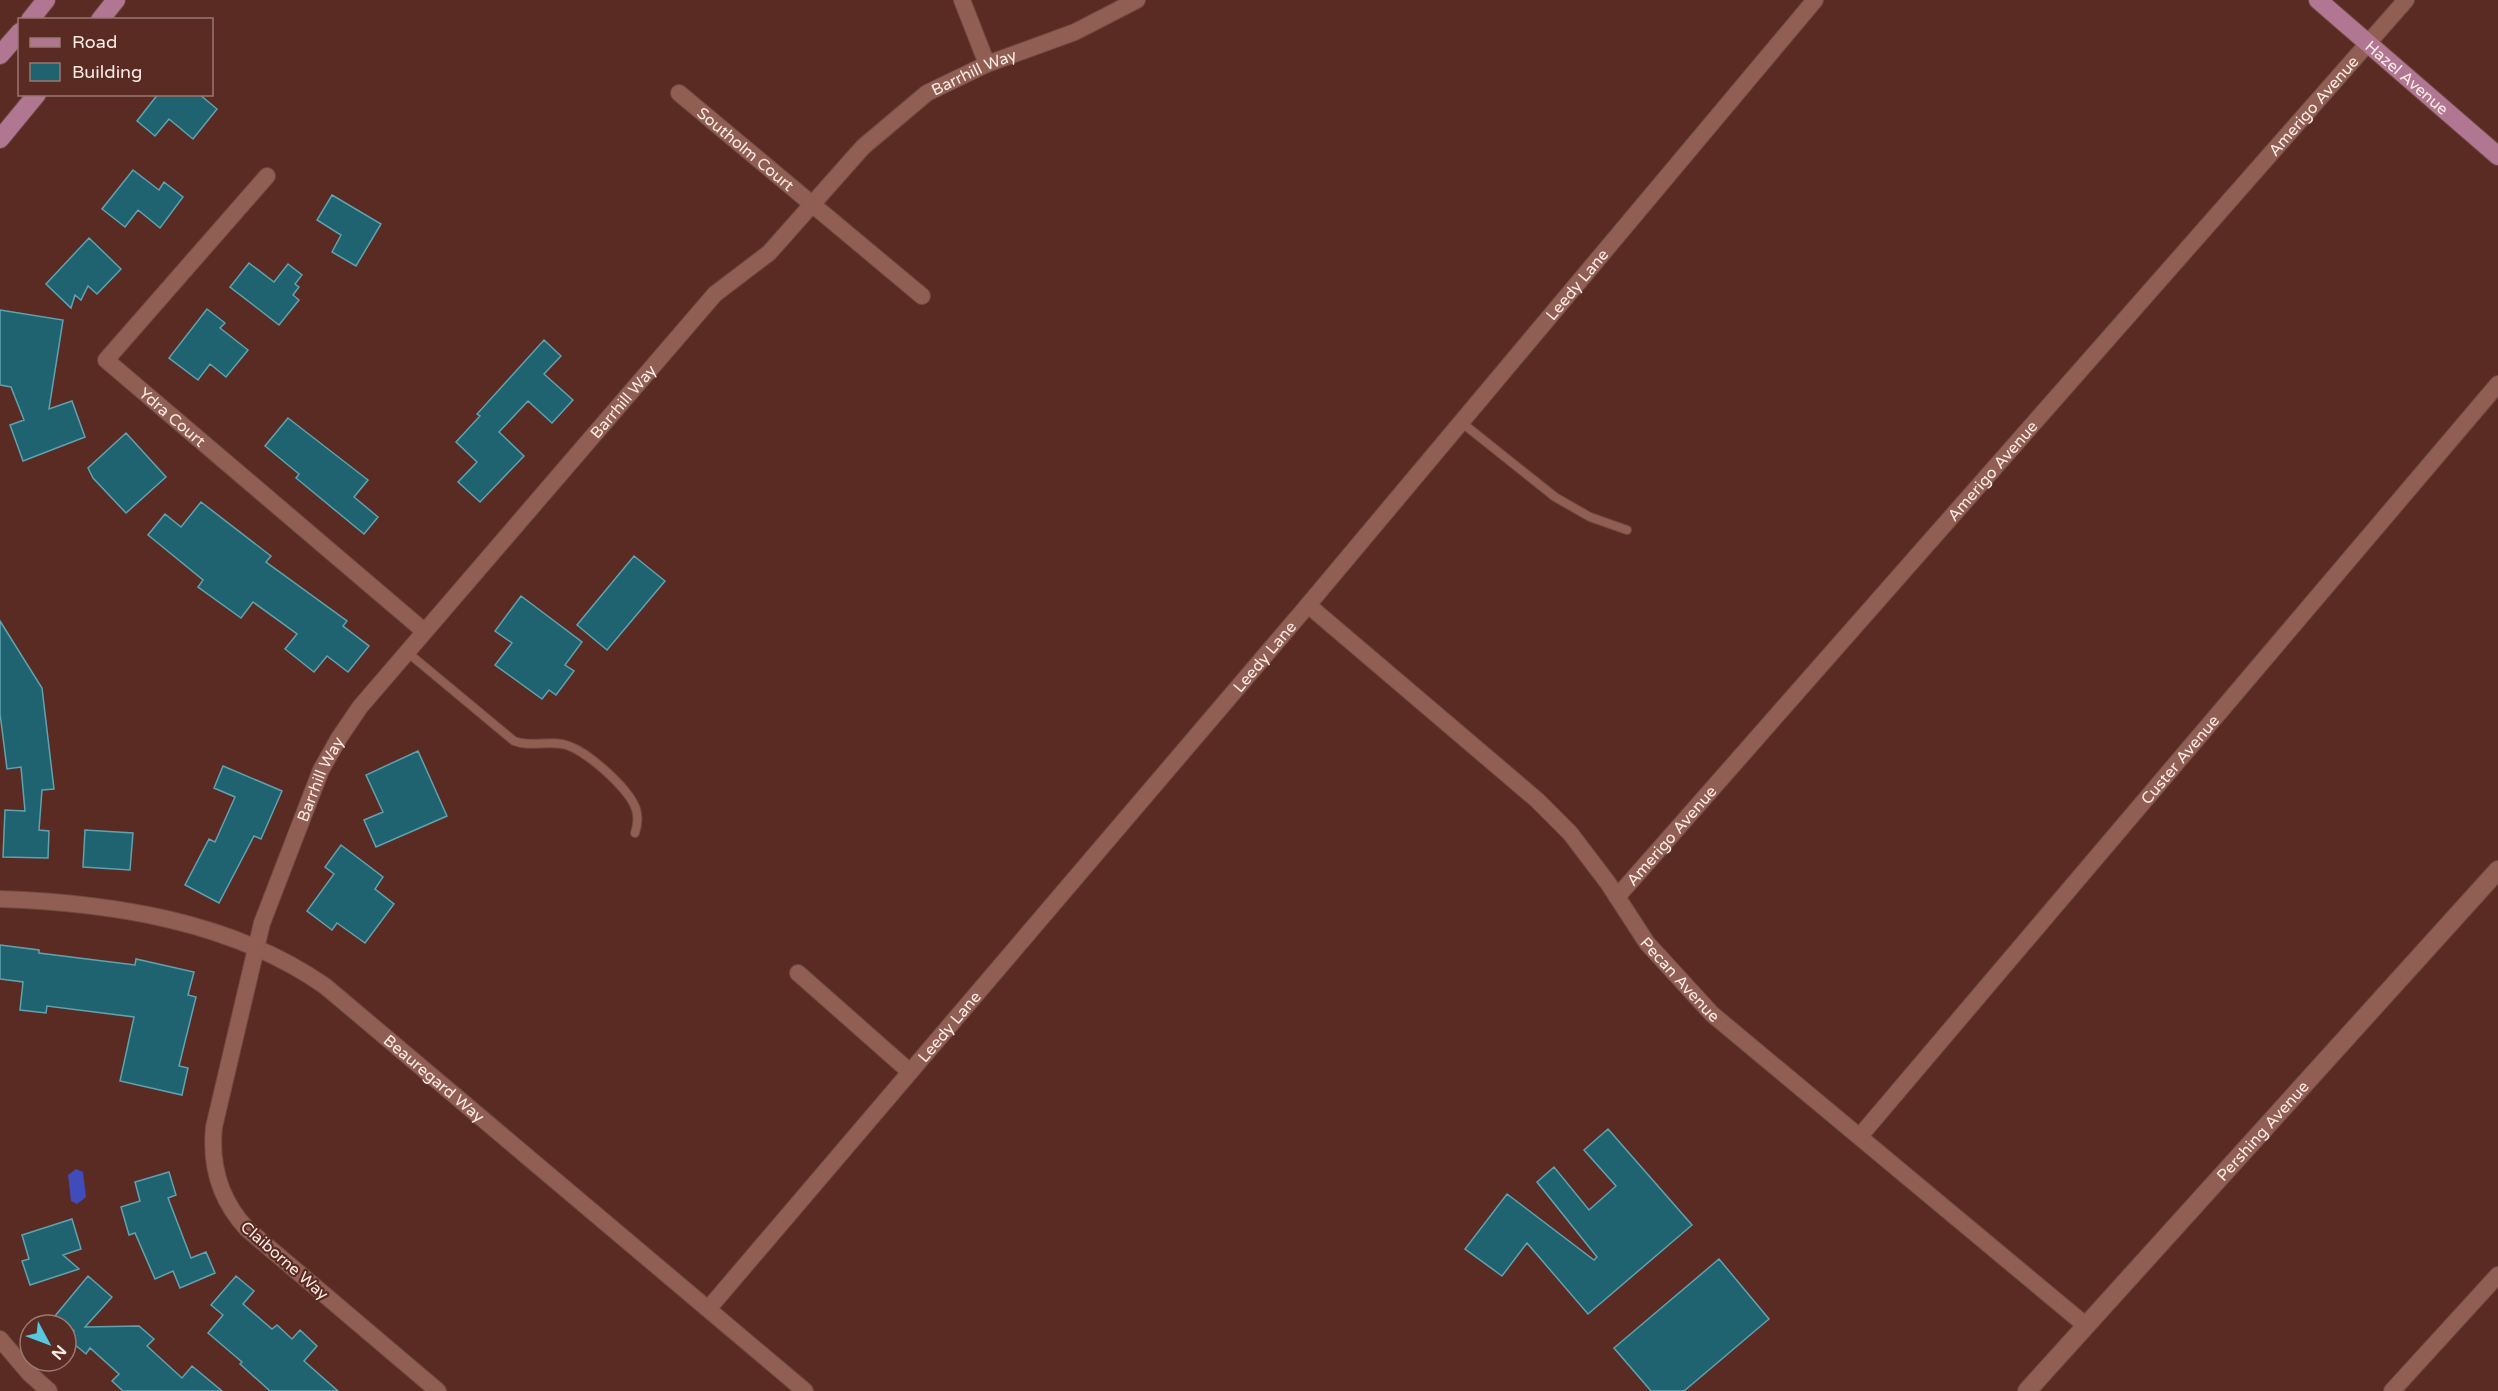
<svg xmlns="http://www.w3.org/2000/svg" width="2498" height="1391" viewBox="0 0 2498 1391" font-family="'Varela Round',sans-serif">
  <rect width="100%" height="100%" fill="#592b22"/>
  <path fill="#404cb9" d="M76 1169 83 1172 86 1197 77 1204 71 1201 68 1175Z"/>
  <path fill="#1f6370" stroke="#61a2b0" stroke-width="1.5" d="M158 94H199L217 109 193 139 169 119 155 136 137 121Z
    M133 170 159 190 164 182 183 197 160 228 138 210 125 227 102 209Z
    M332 195 381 224 356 266 332 252 341 235 317 220Z
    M89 238 121 269 97 294 88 286 81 300 75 295 71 308 46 284Z
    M249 263 274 282 288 264 302 275 295 284 299 287 293 295 299 300 279 325 230 287Z
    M207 309 225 323 220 328 248 350 226 377 210 364 198 380 169 358Z
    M0 310 63 320 49 409 72 401 85 437 23 461 10 425 24 420 11 387 0 385Z
    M544 340 561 356 544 374 573 400 552 423 528 401 499 432 524 456 480 502 458 482 477 462 456 442 480 416 477 414Z
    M288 418 368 480 354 497 378 517 364 534 296 478 299 474 265 446Z
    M126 433 166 477 126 513 93 478 88 468Z
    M201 502 271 556 266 562 347 621 343 626 369 646 348 672 327 656 314 672 285 649 297 634 253 602 241 618 198 587 203 580 148 535 165 514 181 527Z
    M634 556 665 581 607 650 577 625Z
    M521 596 582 642 565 665 574 671 556 695 549 690 542 699 495 665 512 643 495 631Z
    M0 621 42 688 54 789 42 790 39 830 49 831 48 858 3 857 5 810 25 811 21 767 7 769 3 737 0 714Z
    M418 751 447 816 376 847 364 820 383 812 366 775Z
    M223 766 282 791 261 839 254 836 219 903 185 885 209 839 215 842 235 797 214 788Z
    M85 830 133 833 130 870 83 867Z
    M341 845 383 877 375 889 394 904 365 943 337 923 332 930 307 911 334 874 325 867Z
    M0 945 39 950V953L135 965 136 959 194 972 188 995 196 997 179 1066 188 1068 182 1095 120 1081 134 1017 47 1006 46 1013 20 1010 23 982 0 979Z
    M1608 1129 1692 1225 1588 1314 1527 1243 1502 1276 1465 1249 1507 1194 1594 1260 1597 1257 1537 1182 1554 1167 1589 1210 1616 1186 1584 1150Z
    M169 1172 176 1195 168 1198 191 1258 206 1252 215 1273 180 1288 173 1271 155 1279 135 1233 129 1235 121 1207 140 1201 135 1182Z
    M72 1219 81 1249 63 1255 79 1269 30 1285 22 1261 29 1259 22 1235Z
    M1719 1259 1769 1319 1684 1391H1651L1614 1348Z
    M88 1276 112 1297 85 1327 139 1326 154 1339 147 1346 182 1378 192 1366 222 1391H123L112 1381 119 1374 90 1348 86 1354 68 1339 74 1331 55 1316Z
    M236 1276 254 1291 243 1304 272 1329 277 1325 292 1339 300 1330 317 1346 304 1361 338 1391H270L240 1364 242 1362 208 1333 223 1315 211 1305Z"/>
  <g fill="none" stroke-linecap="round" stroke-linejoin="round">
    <g stroke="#6e4a42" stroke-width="10">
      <path id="service" d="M1461 422 1555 497 1590 517 1627 530
        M407 652 514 741C531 748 552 739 569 746 589 753 635 793 637 814 638 820 637 827 635 833"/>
    </g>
    <g stroke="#6e4a42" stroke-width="18">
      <g id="minor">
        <path d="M962 0 987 64"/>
        <path id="s1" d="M679 93 922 296"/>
        <path id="s2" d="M267 176 106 360 424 631"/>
        <path id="s3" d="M1308 605 1537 800 1570 833 1608 883 1647 943 1712 1014 2084 1324"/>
        <path id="s4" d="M1617 897 2406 0"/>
        <path id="s5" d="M0 899C112 903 232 921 325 986L805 1391"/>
        <path d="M798 973 910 1072"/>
        <path id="s6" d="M1860 1136 2498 384"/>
        <path id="s7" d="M709 1308 1308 605 1815 0"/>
        <path d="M0 1339 29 1373 49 1391"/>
        <path id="s8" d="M438 1391 247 1229C220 1200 210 1166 214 1127L262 923 321 770 339 738 360 707 715 294 769 253 863 147 927 93 987 64 1075 32 1137 0"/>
        <path d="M2392 1391 2498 1275"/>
      </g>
    </g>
    <g stroke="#6e4a42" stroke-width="20">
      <g id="tertiary">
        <path id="s9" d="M2027 1391 2498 870"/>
      </g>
    </g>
    <g stroke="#6e4a42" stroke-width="20">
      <g id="primary">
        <path id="s10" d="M2318 0 2498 156"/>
        <path d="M30 20 46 0"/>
        <path d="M100 20 116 0"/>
        <path d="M0 55 20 32"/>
        <path d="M0 139 37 94"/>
      </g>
    </g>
    <use href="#service" stroke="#915e53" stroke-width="8"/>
    <use href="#minor" stroke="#915e53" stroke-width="16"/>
    <use href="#tertiary" stroke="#915e53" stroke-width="18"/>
    <use href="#primary" stroke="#b17792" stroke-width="18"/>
  </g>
  <g text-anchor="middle" stroke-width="4.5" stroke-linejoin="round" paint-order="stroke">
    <g font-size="16" fill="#fdebe6" stroke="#592b22">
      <text dy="6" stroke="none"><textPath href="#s8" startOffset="1698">Barrhill Way</textPath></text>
      <text dy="6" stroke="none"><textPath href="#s10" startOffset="118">Hazel Avenue</textPath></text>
      <text dy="6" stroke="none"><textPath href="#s4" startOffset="1054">Amerigo Avenue</textPath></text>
      <text dy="6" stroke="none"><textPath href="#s1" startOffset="87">Southolm Court</textPath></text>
      <text dy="6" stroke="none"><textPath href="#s7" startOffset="1342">Leedy Lane</textPath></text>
      <text dy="6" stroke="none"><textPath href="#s8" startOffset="1212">Barrhill Way</textPath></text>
      <text dy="6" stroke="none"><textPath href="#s2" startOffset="332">Ydra Court</textPath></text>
      <text dy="6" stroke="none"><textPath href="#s4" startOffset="568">Amerigo Avenue</textPath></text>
      <text dy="6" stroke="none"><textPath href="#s7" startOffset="856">Leedy Lane</textPath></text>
      <text dy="6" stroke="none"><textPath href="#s6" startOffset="494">Custer Avenue</textPath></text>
      <text dy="6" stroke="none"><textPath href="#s8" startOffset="726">Barrhill Way</textPath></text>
      <text dy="6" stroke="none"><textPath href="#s4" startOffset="82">Amerigo Avenue</textPath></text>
      <text dy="6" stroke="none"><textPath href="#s3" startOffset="531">Pecan Avenue</textPath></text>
      <text dy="6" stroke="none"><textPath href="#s7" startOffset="370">Leedy Lane</textPath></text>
      <text dy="6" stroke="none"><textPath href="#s5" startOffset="484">Beauregard Way</textPath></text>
      <text dy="6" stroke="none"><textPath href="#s9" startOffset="351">Pershing Avenue</textPath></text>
      <text transform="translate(285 1260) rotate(41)" y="6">Claiborne Way</text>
    </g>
  </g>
  <rect x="18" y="18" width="195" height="78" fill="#592b22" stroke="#9b7870" stroke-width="1.5"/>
  <rect x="30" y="38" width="30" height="9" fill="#b17792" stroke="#9b7870" stroke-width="1.5"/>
  <text x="72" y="48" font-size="18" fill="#fdebe6">Road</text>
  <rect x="30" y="63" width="30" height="18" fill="#1f6370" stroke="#9b7870" stroke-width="1.5"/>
  <text x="72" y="78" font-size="18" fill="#fdebe6">Building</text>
  <g transform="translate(48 1343) rotate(131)"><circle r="28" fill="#592b22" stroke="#9b7870" stroke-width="1.5"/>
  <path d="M0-4.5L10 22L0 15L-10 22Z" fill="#56c9e1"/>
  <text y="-9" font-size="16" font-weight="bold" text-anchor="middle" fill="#fdebe6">N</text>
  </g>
</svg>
